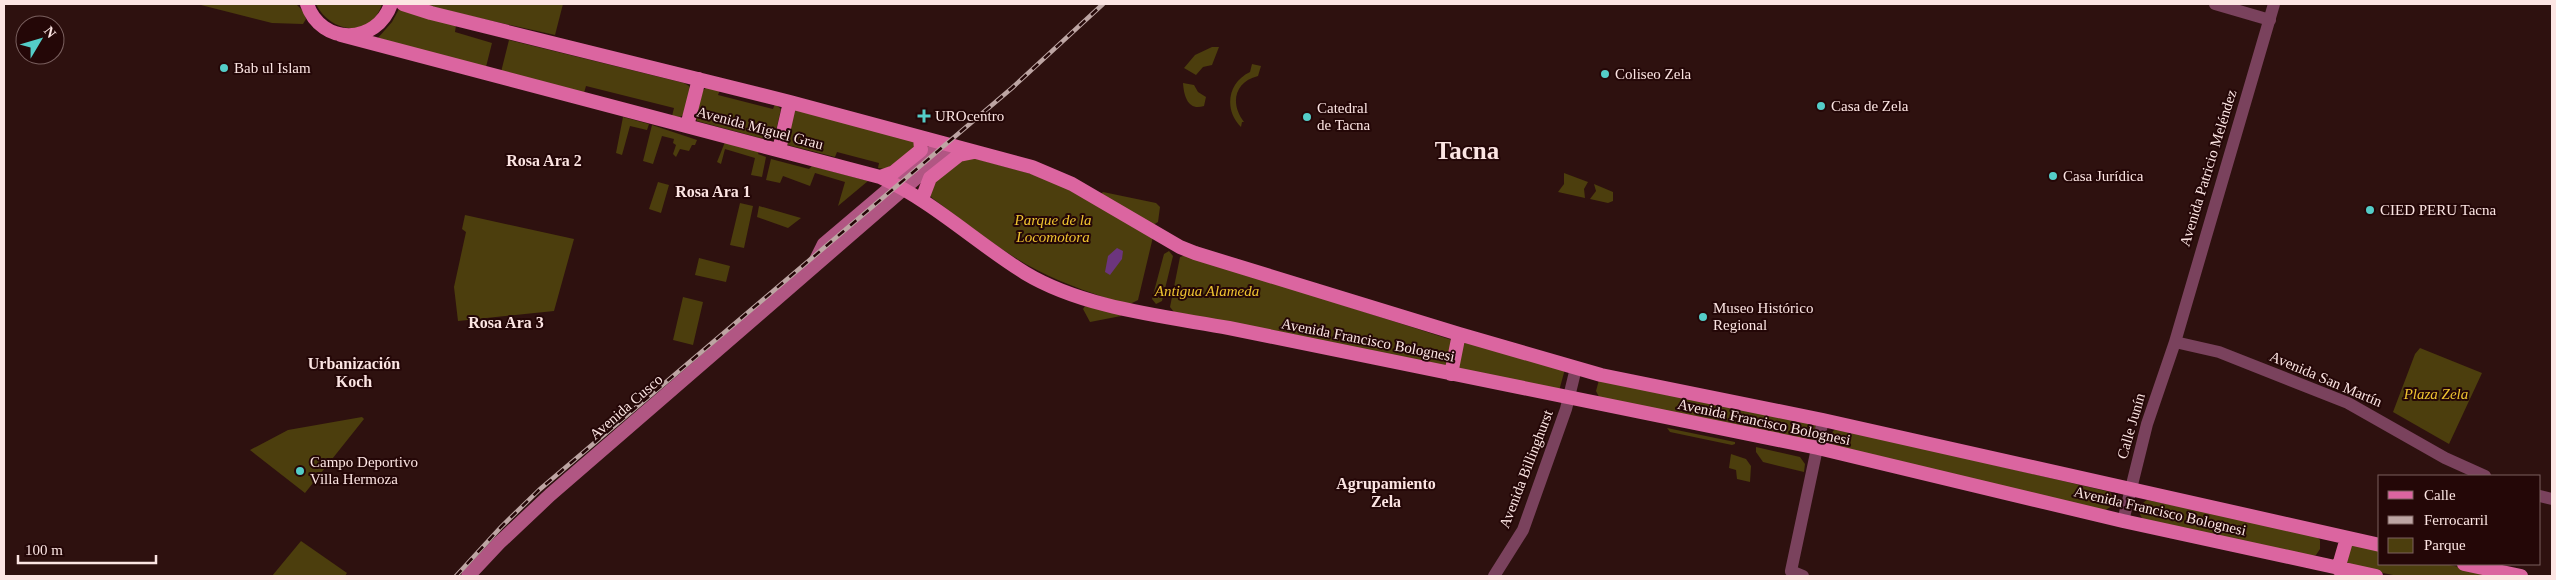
<svg xmlns="http://www.w3.org/2000/svg" width="2556" height="580" viewBox="0 0 2556 580" font-family="'Times New Roman',serif">
  <rect width="100%" height="100%" fill="#2e110f"/>
  <path fill="#4c3e0d" d="M197 4H296L304 12 306 19 303 24 272 23Z
    M316 4H382C371 39 330 33 316 4Z
    M417 4H563L555 35Z
    M399 9 456 25 455 32 492 43 486 67 377 39 392 22Z
    M509 40 684 83 689 86 691 91 685 114 680 117 672 116 674 108 586 86 584 93 501 72Z
    M1212 47H1219L1212 65 1203 67 1196 75 1184 68 1195 55Z
    M1252 64 1261 66 1258 76C1234 82 1230 104 1244 122H1242L1241 127C1224 110 1227 83 1250 72Z
    M1183 83 1194 85 1198 92 1206 97 1204 106C1189 111 1184 98 1183 83Z
    M707 87 720 90 718 95 773 109 775 104 781 109 775 135 768 140 697 121 696 118 702 91Z
    M795 110 913 140 918 150 885 169 878 168 879 163 837 152 835 157 788 145 786 143Z
    M623 117 649 124 647 130 630 126 622 155 616 153Z
    M652 125 697 140 695 145H692L689 151 680 149 676 157 673 154 676 145 673 143 674 139 662 136 653 164 643 161Z
    M725 142 759 151 758 154 766 157 762 177 751 175 755 158 725 149 721 164 717 162Z
    M966 156 1050 179 1153 237 1138 300 1128 305C1097 295 1066 285 1037 270 1000 251 966 223 932 198L929 194V185Z
    M771 159 809 169 812 166 868 181 838 206 845 182 815 173 810 186 783 176 780 183 766 180Z
    M1564 173 1588 182 1584 189 1585 198 1558 192 1564 184Z
    M658 182 669 185 661 213 649 209Z
    M1594 184 1613 192V201L1608 203 1590 199 1596 191Z
    M1103 192 1156 203 1160 207 1158 222 1153 225 1101 194Z
    M740 203 753 206 744 248 730 245Z
    M759 206 801 218 788 228 757 217Z
    M465 215 574 239 554 311 458 321 454 287 466 232 462 229Z
    M1169 251 1173 256 1162 301 1156 304 1152 299 1164 254Z
    M1186 255 1452 340 1447 366 1174 312 1170 307 1180 257Z
    M699 258 730 266 726 282 695 275Z
    M683 297 703 302 693 345 673 340Z
    M1085 306 1120 314 1121 316 1090 322 1083 309Z
    M1461 341 1565 369 1559 391 1457 369Z
    M2420 348 2482 373 2449 444 2393 412 2415 354Z
    M1599 380 1816 423 1814 440 1809 442 1600 399 1596 391Z
    M362 417 364 419 305 493 250 450 288 430Z
    M1667 428 1735 442V444L1732 445 1670 432Z
    M1836 428 2110 492 2114 499 2112 506 2104 511 1832 447C1828 439 1829 435 1836 428Z
    M1756 447 1800 457 1805 464 1804 472 1763 462 1756 452Z
    M1731 454 1746 459 1751 466 1750 482 1737 479 1736 470 1729 468Z
    M2147 500 2313 533 2320 540V549L2316 555 2308 557 2143 520C2137 510 2138 506 2147 500Z
    M301 541 347 573 345 576H272Z
    M2352 543 2380 549V564H2445L2501 576H2398L2348 566 2344 563Z"/>
  <path fill="#6c357d" d="M1117 248 1123 251 1122 259 1110 275 1105 272 1108 256Z"/>
  <g fill="none" stroke-linecap="round" stroke-linejoin="round">
    <path stroke="#7a425d" stroke-width="12" d="M2215 4 2270 20
      M2175 342 2219 352 2348 403 2445 458 2485 476
      M2540 496 2552 499
      M2123 521 2147 424 2175 342 2274 4
      M1494 576 1523 530 1566 409 1576 368
      M1803 576 1791 571 1823 420"/>
    <path stroke="#b15683" stroke-width="14" d="M814 264 824 244 936 149
      M468 576 499 543 550 495 953 146"/>
    <path stroke="#db65a0" stroke-width="14" d="M307 4C321 46 377 45 391 4
      M403 4 431 13 790 102 1032 167 1072 184 1180 247 1195 253 1459 334 1601 375 1823 420 2380 545
      M341 35 880 177C934 202 975 242 1025 273 1083 308 1163 316 1229 328L1818 448 2123 521 2376 576
      M687 126 699 79
      M779 150 790 102
      M880 177 894 172 921 150 920 137
      M922 199 930 178 959 155 974 152
      M1451 374 1459 334
      M2464 564 2521 576
      M2338 569 2347 538"/>
    <g stroke="#bda5a3" stroke-width="4.5">
      <path id="rail" d="M456 576 501 527 539 490 1012 88 1103 4"/>
    </g>
    <use href="#rail" stroke="#240707" stroke-width="2.5" stroke-dasharray="8" stroke-linecap="butt"/>
  </g>
  <g fill="#54cdc8" stroke="#240707" stroke-width="2">
    <circle cx="224" cy="68" r="5"/>
    <circle cx="1605" cy="74" r="5"/>
    <circle cx="1821" cy="106" r="5"/>
    <path d="M921.5 108.5h5v5h5v5h-5v5h-5v-5h-5v-5h5z"/>
    <circle cx="1307" cy="117" r="5"/>
    <circle cx="2053" cy="176" r="5"/>
    <circle cx="2370" cy="210" r="5"/>
    <circle cx="1703" cy="317" r="5"/>
    <circle cx="300" cy="471" r="5"/>
  </g>
  <g text-anchor="middle" stroke-width="4" stroke-linejoin="round" paint-order="stroke">
    <g font-size="15" fill="#fce5e3" stroke="#240707" text-anchor="start">
      <text x="234" y="73">Bab ul Islam</text>
      <text x="1615" y="79">Coliseo Zela</text>
      <text x="1831" y="111">Casa de Zela</text>
      <text x="1317" y="113">Catedral<tspan x="1317" dy="17">de Tacna</tspan></text>
      <text x="935" y="121">UROcentro</text>
      <text x="2063" y="181">Casa Jurídica</text>
      <text x="2380" y="215">CIED PERU Tacna</text>
      <text x="1713" y="313">Museo Histórico<tspan x="1713" dy="17">Regional</tspan></text>
      <text x="310" y="467">Campo Deportivo<tspan x="310" dy="17">Villa Hermoza</tspan></text>
    </g>
    <g font-size="15" fill="#fce5e3" stroke="#240707">
      <text transform="translate(760 128) rotate(15)" y="5">Avenida Miguel Grau</text>
      <text transform="translate(2208 168) rotate(-73)" y="5">Avenida Patricio Meléndez</text>
      <text transform="translate(1368 340) rotate(11)" y="5">Avenida Francisco Bolognesi</text>
      <text transform="translate(2326 379) rotate(23)" y="5">Avenida San Martín</text>
      <text transform="translate(626 407) rotate(-41)" y="5">Avenida Cusco</text>
      <text transform="translate(1764 422) rotate(12)" y="5">Avenida Francisco Bolognesi</text>
      <text transform="translate(2131 426) rotate(-74)" y="5">Calle Junín</text>
      <text transform="translate(1526 469) rotate(-69)" y="5">Avenida Billinghurst</text>
      <text transform="translate(2160 511) rotate(13)" y="5">Avenida Francisco Bolognesi</text>
    </g>
    <g font-size="15" font-style="italic" fill="#efc430" stroke="#240707">
      <text x="1053" y="225">Parque de la<tspan x="1053" dy="17">Locomotora</tspan></text>
      <text x="1207" y="296">Antigua Alameda</text>
      <text x="2436" y="399">Plaza Zela</text>
    </g>
    <g font-size="16" font-weight="bold" fill="#fce5e3" stroke="#240707">
      <text x="544" y="166">Rosa Ara 2</text>
      <text x="713" y="197">Rosa Ara 1</text>
      <text x="506" y="328">Rosa Ara 3</text>
      <text x="354" y="369">Urbanización<tspan x="354" dy="18">Koch</tspan></text>
      <text x="1386" y="489">Agrupamiento<tspan x="1386" dy="18">Zela</tspan></text>
    </g>
    <g font-size="25" font-weight="bold" fill="#fce5e3" stroke="#240707">
      <text x="1467" y="159">Tacna</text>
    </g>
  </g>
  <rect width="2556" height="580" fill="none" stroke="#fce5e3" stroke-width="10"/>
  <rect x="2378" y="475" width="162" height="90" fill="#240707" stroke="#7a605f"/>
  <rect x="2388" y="491" width="25" height="8" fill="#db65a0" stroke="#7a605f"/>
  <text x="2424" y="500" font-size="15" fill="#fce5e3">Calle</text>
  <rect x="2388" y="516" width="25" height="8" fill="#bda5a3" stroke="#7a605f"/>
  <text x="2424" y="525" font-size="15" fill="#fce5e3">Ferrocarril</text>
  <rect x="2388" y="538" width="25" height="15" fill="#4c3e0d" stroke="#7a605f"/>
  <text x="2424" y="550" font-size="15" fill="#fce5e3">Parque</text>
  <g transform="translate(40 40) rotate(52)"><circle r="24" fill="#240707" stroke="#7a605f"/>
  <path d="M0-4L9 19L0 12L-9 19Z" fill="#54cdc8"/>
  <text y="-8" font-size="14" font-weight="bold" text-anchor="middle" fill="#fce5e3">N</text>
  </g>
  <path d="M18 555v8h138v-8" fill="none" stroke="#fce5e3" stroke-width="2.5"/>
  <text x="25" y="555" font-size="15" fill="#fce5e3" stroke="#240707" stroke-width="4" paint-order="stroke">100 m</text>
</svg>
